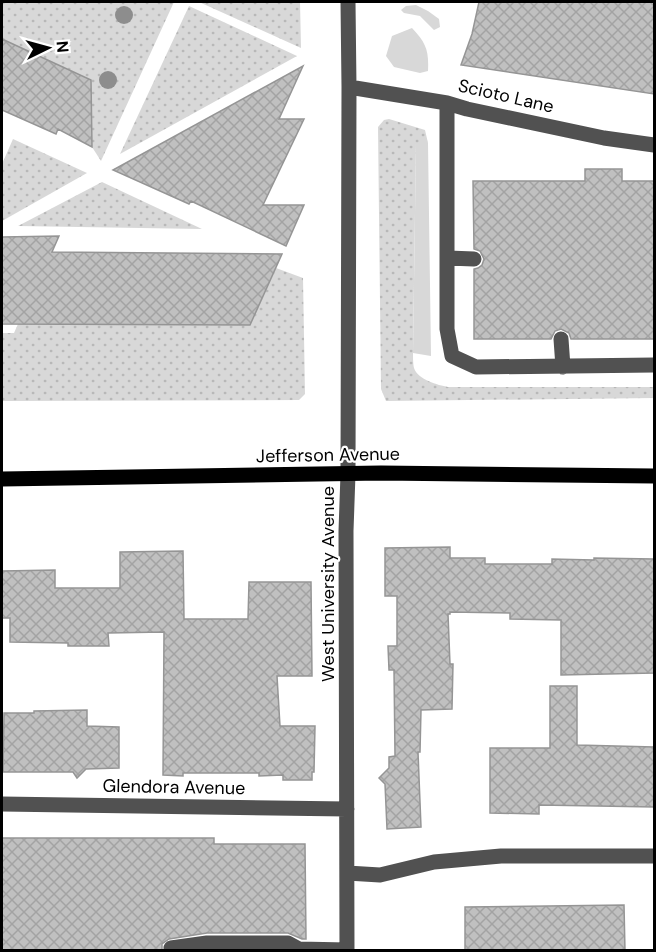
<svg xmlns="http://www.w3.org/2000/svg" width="656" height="952" viewBox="0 0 656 952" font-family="'DM Sans',sans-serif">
  <defs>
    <pattern id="grass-dots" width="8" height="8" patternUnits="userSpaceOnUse" patternTransform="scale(1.5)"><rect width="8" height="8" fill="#d8d8d8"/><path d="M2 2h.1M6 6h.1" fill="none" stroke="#b8b8b8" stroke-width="1.8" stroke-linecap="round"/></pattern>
    <pattern id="building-cross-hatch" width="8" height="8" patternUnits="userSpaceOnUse" patternTransform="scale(1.5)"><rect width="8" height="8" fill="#c0c0c0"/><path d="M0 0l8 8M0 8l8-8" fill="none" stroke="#a3a3a3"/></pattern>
  </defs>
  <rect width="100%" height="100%" fill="#fff"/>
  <path fill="url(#grass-dots)" d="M2 2H174L101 161 92 147 91 80 2 39Z
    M199 2H300L301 48Z
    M189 6 297 56 120 154Z
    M389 119 425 130 428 143H416L413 352C413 357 413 364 414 368 418 380 438 385 448 387H654V398L386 401 381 389 378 127 384 120Z
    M13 139 87 173 2 221V164Z
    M102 182 202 229 18 226Z
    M276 268 303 278 305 394 299 400 2 401V333H14L18 324 250 325Z"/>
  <path fill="#d8d8d8" d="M416 5 428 11 439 19 440 27 434 30 420 16 404 13 401 10 406 6Z
    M412 28C426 43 429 50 428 71L420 73 394 67 386 56 392 36Z
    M416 143H428L431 356 413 353Z"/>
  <path fill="url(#building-cross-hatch)" stroke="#959595" stroke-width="1.5" d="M479 2H654V94L461 65 472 34Z
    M2 39 91 80 92 147 58 129 56 134 2 110Z
    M303 66 279 119H304L263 205H304L286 246 191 201 189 204 113 170Z
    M585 169H622V181H654V339H571L569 333 561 329 555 331 551 339H474V269L478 268 482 265 484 259 480 251 474 249 473 181H585Z
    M59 236 52 252 282 254 250 325 2 324V237Z
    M450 547V558H485V564H552V559L594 560V558L654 559V673L561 675V620L510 619V613L450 612V614H448L450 664H453L452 709 421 710 420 752H418L421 827 387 829 385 784 379 778 389 768V757L395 756 394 670H389L388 646H397V596H385V548Z
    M183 551 184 619H248L249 582H311L312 676H277L280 726H315L314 772H312V780H283V775L259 776V773H183V776L163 775 164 632 108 633 109 646H68V643L10 642V618H2V571L55 570V588H120V552Z
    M550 686H577V745L654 747V807L539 805V814L490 813V748H550Z
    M87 710V726L119 727V768L86 769 77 778 73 772H3L4 713H34V711Z
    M2 838H214V844H305L306 939H302L288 933H207L169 939 162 944V951H2Z
    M624 905 625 951H465V907Z"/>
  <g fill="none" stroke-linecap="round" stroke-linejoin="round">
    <path stroke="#515151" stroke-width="15" d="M349 87 447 103 467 109 604 138 654 145
      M447 103V329L452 356 476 367 654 365
      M448 258 474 259
      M561 339 563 367
      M2 804 347 809
      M347 873 380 875 434 862 501 856H654
      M171 948 207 943H288L299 949 298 950
      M295 950 299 949 347 950
      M347 950 346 531 348 474 349 87 348 2"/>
    <path stroke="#000" stroke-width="15" d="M2 479 381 473 654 476"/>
  </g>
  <g fill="#8d8d8d">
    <circle cx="124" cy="15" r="9"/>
    <circle cx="108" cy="80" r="9"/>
  </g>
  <g text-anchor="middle" stroke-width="4.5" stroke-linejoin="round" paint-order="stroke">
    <g font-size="18" fill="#000" stroke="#fff">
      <text transform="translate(506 96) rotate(13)" y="6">Scioto Lane</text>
      <text transform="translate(328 455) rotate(-1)" y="6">Jefferson Avenue</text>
      <text transform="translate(328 584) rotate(-90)" y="6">West University Avenue</text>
      <text transform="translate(174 787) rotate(1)" y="6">Glendora Avenue</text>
    </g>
  </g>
  <rect width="656" height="952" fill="none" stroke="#000000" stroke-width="6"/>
  <g transform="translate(48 48) rotate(85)" stroke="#ffffff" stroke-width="4.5" paint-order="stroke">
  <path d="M0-4.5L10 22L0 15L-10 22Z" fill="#000000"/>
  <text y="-9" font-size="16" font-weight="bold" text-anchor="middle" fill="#000000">N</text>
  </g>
</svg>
